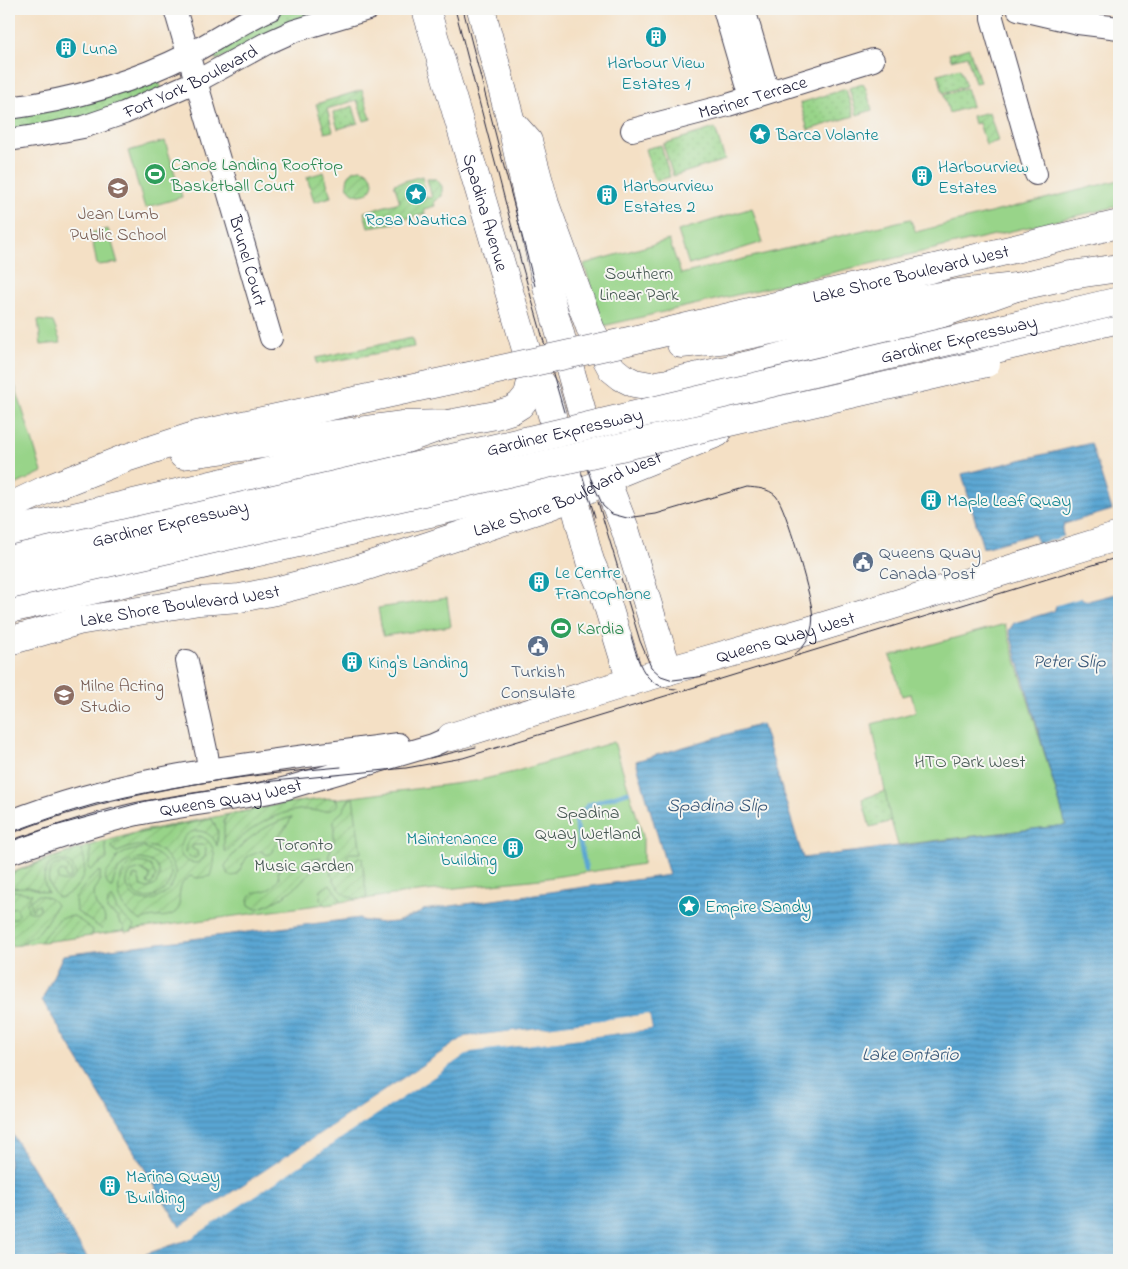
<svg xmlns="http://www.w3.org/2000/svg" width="1128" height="1269" viewBox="0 0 1128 1269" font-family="'Indie Flower',sans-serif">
  <defs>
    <pattern id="grass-dots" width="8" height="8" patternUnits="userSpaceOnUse" patternTransform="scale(1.25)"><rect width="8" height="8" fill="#98d489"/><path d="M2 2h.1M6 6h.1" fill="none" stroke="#83b677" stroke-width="1.8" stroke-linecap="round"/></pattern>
    <pattern id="garden-furrows" width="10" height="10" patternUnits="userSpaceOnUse" patternTransform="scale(1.25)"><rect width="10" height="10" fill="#98d489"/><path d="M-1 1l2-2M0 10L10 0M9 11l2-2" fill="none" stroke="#83b677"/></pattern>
    <pattern id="water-rules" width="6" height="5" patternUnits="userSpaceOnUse" patternTransform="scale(1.25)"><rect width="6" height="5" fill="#5aa6d3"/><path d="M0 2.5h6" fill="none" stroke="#4a87ac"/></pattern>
  </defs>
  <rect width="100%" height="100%" fill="#f6f6f2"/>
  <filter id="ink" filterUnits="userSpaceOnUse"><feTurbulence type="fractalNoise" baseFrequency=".02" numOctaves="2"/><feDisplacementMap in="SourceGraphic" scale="10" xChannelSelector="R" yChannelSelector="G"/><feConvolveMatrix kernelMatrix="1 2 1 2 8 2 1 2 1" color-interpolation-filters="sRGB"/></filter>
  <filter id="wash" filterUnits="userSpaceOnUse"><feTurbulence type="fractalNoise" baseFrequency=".0096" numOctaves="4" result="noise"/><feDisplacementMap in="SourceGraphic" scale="20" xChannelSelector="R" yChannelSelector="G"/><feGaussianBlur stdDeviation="1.12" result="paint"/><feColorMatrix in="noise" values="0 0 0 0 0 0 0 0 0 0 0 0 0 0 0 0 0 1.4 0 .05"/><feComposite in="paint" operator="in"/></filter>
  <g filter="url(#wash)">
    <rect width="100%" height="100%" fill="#f4e0c5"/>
    <path fill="url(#grass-dots)" stroke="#5d7b62" d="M283 9H335L216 60 213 50 260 18Z
      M960 68 966 86 943 93 938 74Z
      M156 75 162 89 117 109 9 136V116Z
      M863 84 866 89 872 110 857 115 849 88Z
      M966 88 972 106 949 113 944 95Z
      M846 89 854 116 808 130 800 103Z
      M353 106 358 123 338 129 333 113Z
      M715 128 725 160 673 176 663 144Z
      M661 145 670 177 655 181 645 149Z
      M412 338 414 347 317 364 316 358Z
      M891 789 893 821 870 827 862 799Z"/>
    <path fill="#98d489" stroke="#5d7b62" d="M165 141 182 197 145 208 128 151Z
      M1119 180V206L603 326 584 264 669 240 681 274 910 219 916 232Z
      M752 208 763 242 689 265 678 231Z
      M108 229 118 263 97 265 91 233Z
      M38 320 53 322 61 343 41 345Z
      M9 366 42 472 9 488Z
      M447 598 451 626 383 636 378 608Z
      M1005 624 1066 825 898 845 890 817 872 724 916 712 911 694 902 696 890 656Z
      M614 742 643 836V864L540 879 408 893 9 946V874L44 860 89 846 142 831 287 803 353 797 476 781 514 772Z"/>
    <path fill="url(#garden-furrows)" stroke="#5d7b62" d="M969 48 980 82 975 83 967 56 951 60 949 54Z
      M362 90 371 119 364 121 357 100 327 109 333 131 325 133 316 104Z
      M989 112 998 141 986 145 979 123 974 124 972 116Z
      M347 182a13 13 0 1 1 26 0a13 13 0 1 1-26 0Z
      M324 172 331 197 314 202 307 177Z
      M422 176 424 185 423 192 426 197 432 198 427 179H436L442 186V196L434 201 435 206 424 209 425 214 405 219 404 216 394 219 395 223 368 227 364 212 400 202 394 184Z
      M353 797 361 853H350L347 856 350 861 342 866 335 863 328 857 334 841V819L343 811 349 799Z
      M331 798 337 800 338 804C329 817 312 808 299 810 271 813 245 832 226 852L224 849V821L227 815 287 803Z
      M292 817 285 829 277 838 273 852 267 855 261 851 247 857 237 875 231 876 227 873 225 866C240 842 264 825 292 817Z
      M212 819 218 831 217 846C215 839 211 835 204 832 180 824 168 863 197 863L205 857 206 849 202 845H193L192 849 197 851 198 856 195 858H190L185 852C185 842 191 837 200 836 218 844 216 861 211 876L197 878 191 876C177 883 180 895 179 908 170 922 153 913 142 921 100 902 122 848 151 866L156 876 151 885 147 883 150 878 149 874 141 869 131 872C127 877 125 884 129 890 142 916 185 889 173 865 161 842 137 842 116 853L112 848 113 844 128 837 129 835Z
      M105 841 107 859 90 870 88 868 91 852 89 846Z
      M81 848C90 870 82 890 59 898 45 888 43 861 65 864L71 870V878L66 879 65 872 61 871 58 875V880C82 888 79 858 57 861 54 862 50 864 48 867 42 876 44 884 48 893L28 887 9 888V874Z
      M142 848C150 850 157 853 163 859 192 884 134 919 131 882L134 875 138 876 141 886 147 888 154 886C177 859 118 842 112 888H110C98 871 113 872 117 857L126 852Z
      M321 857C305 881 284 901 256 909L249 905 248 899 253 893C267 890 271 891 279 878L278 871 282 866H297L307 860Z
      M358 858H362L367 899C344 902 335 886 329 867V865L342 871 349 869Z
      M100 871C101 879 100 883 95 889 94 893 94 898 95 902 99 914 110 913 102 929L76 911 75 898 89 880Z
      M330 884 341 900 338 903 325 905 320 900 321 890Z
      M14 891 32 894 27 902 28 911C33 913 36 913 40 909L39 904 34 906 33 910 31 909 30 901 38 895C45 896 52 898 56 905 52 913 42 931 34 936 28 940 26 938 21 945L9 946V920L16 918C19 914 19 912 16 907L9 909V893Z
      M112 898 117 910 134 926 132 931 125 932 124 926 120 923 117 917 107 910 108 901Z
      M74 916 93 930 92 936 42 942 41 941C46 932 54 927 60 918Z"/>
    <path fill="url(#water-rules)" stroke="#3e6487" d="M1091 443 1112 510 1064 524 1062 531 1082 599 1088 601 1119 593V1260H128L187 1240 471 1051 652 1029 649 1015 465 1037 180 1227 42 1000 63 955 360 918 361 920 382 923 396 922 422 912 423 910 669 875 636 761 762 724 803 858 1066 825 1009 630 1014 623 1054 611 1056 606 1036 538 1034 535H1030L983 548 962 474Z
      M9 1129 86 1256 89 1260H9Z"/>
    <path fill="#f4e0c5" d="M1066 536 1084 597 1054 606 1035 545Z
      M649 1014 652 1029 471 1052 187 1241 186 1238 470 1049 649 1027 647 1017 466 1040 181 1229 180 1227 465 1037Z"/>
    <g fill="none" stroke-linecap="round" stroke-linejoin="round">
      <path stroke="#5aa6d3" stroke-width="4.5" d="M586 869 575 821 588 805 628 792"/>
    </g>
  </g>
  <g filter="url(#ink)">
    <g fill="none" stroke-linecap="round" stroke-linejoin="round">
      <g stroke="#423e50" stroke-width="24">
        <g id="minor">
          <path id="s1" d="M175 9 271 338"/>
          <path d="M724 9 750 98"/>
          <path d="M744 9 768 92"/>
          <path d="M992 9V18L1036 174"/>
          <path d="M1018 9 1078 23 1119 28"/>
          <path d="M9 108C72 100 134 82 191 53 218 39 243 21 271 9"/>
          <path id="s2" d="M632 130 728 105 873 60"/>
          <path id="s3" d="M9 140 41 135 83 127 124 113 197 81 265 44 294 31 368 9"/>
          <path d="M187 661 207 755 209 770"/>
          <path d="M9 822C132 773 267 762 398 744"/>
          <path id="s4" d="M9 853C51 839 93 824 137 814 187 804 238 800 287 788L433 745 451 737"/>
        </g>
      </g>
      <g stroke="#423e50" stroke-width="29">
        <g id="major">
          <path id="s5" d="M426 9 533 373 545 390 552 415"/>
          <path d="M481 9 511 122 548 291 581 408"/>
          <path d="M600 464 625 529 668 671"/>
          <path d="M567 474 590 561 604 593 631 682"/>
          <path id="s6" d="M451 737 636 680 811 630 1119 536"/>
        </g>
      </g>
      <g stroke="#423e50" stroke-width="29">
        <g id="highway">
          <path d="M511 122 528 141 545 204 591 330 612 369 622 377 634 383 651 386 668 383 749 365 937 315 1016 287"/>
          <path id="s7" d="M620 343 1119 224"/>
          <path d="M681 344 728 339 909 301 959 293 1016 287 1071 275 1119 268"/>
          <path d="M955 359 1119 319"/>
          <path d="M183 455 401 425 448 424 496 415 512 410 520 405 528 395 533 373"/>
          <path d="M9 507 45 490 126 458 197 435 465 377"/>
          <path d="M9 532 400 441 448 424"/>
          <path d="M9 609 491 499 567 472"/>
          <path id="s8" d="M9 641 78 621 199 601 240 598 275 591 352 571 549 506 573 497 621 472 717 433"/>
        </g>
      </g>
      <use href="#minor" stroke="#fff" stroke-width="22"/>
      <use href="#major" stroke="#fff" stroke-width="28"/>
      <use href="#highway" stroke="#fff" stroke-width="28"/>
      <path stroke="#22223b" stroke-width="1" d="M455 9 521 262 564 412
        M463 9 535 286
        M587 467 593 486
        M582 474 595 517
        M591 479 603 506 612 514 627 518 656 514 747 487C757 488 768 488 776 496 786 507 810 593 812 610 813 616 813 624 811 630 809 640 803 649 794 654
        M598 502 640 641 651 667 661 676 673 680 706 676
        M631 636C639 663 643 688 677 689
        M430 758 476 747
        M9 833C37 823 66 812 96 804 176 784 258 774 341 767
        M9 842 51 827 146 801 264 782 406 768 463 758 1119 557"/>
      <g stroke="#423e50" stroke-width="29" stroke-linecap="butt">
        <g id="highway-bridge">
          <path d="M465 377 620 343"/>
          <path id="s9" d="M9 560 478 452 1119 301"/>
          <path d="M9 585 486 478 986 363"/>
        </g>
      </g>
      <use href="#highway-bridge" stroke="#fff" stroke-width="28"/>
    </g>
  </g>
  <defs>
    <g id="building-disc" transform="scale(1.125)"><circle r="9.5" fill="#0f9aa8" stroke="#f6f6f2"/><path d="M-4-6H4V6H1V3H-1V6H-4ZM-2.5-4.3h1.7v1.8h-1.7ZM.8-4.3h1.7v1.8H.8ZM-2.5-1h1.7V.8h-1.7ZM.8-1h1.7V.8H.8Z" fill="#fff"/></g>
    <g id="sight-disc" transform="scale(1.125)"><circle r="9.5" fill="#0f9aa8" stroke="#f6f6f2"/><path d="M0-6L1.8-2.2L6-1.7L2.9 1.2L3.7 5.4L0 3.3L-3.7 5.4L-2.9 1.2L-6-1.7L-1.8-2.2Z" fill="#fff"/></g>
    <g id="stadium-disc" transform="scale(1.125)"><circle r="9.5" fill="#2e9e5b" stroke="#f6f6f2"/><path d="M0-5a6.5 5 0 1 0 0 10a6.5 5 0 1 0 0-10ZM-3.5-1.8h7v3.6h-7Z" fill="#fff"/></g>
    <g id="school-disc" transform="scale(1.125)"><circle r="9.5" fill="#8d6e63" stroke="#f6f6f2"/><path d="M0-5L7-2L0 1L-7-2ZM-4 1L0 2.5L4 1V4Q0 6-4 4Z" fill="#fff"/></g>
    <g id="civic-disc" transform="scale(1.125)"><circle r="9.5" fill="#5c6f8a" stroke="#f6f6f2"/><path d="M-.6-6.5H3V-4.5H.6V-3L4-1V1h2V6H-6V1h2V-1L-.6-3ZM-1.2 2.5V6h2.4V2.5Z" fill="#fff"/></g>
  </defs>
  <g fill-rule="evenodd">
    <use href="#building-disc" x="656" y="37"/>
    <use href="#building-disc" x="66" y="48"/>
    <use href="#sight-disc" x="760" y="134"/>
    <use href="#stadium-disc" x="155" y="174"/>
    <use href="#building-disc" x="922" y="176"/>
    <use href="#school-disc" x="118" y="188"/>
    <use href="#sight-disc" x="416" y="194"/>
    <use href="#building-disc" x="607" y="195"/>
    <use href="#building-disc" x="931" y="500"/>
    <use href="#civic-disc" x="863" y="562"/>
    <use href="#building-disc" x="539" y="582"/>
    <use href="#stadium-disc" x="561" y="628"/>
    <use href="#civic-disc" x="538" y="646"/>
    <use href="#building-disc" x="352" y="662"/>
    <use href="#school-disc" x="64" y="695"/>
    <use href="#building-disc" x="513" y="848"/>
    <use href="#sight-disc" x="689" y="906"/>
    <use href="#building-disc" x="110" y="1186"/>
  </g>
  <g text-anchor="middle" stroke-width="4" stroke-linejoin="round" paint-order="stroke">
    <g font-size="18" fill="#0d838f" stroke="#f6f6f2" text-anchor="start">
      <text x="82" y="54">Luna</text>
      <text x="656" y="68" text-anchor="middle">Harbour View<tspan x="656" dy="21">Estates 1</tspan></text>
      <text x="776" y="140">Barca Volante</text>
      <text x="938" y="172">Harbourview<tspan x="938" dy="21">Estates</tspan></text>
      <text x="623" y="191">Harbourview<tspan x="623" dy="21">Estates 2</tspan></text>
      <text x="416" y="225" text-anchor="middle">Rosa Nautica</text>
      <text x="947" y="506">Maple Leaf Quay</text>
      <text x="555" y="578">Le Centre<tspan x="555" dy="21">Francophone</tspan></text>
      <text x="368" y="668">King's Landing</text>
      <text x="497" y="844" text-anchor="end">Maintenance<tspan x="497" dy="21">building</tspan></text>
      <text x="705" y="912">Empire Sandy</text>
      <text x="126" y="1182">Marina Quay<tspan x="126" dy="21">Building</tspan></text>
    </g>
    <g font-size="18" fill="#22223b" stroke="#f6f6f2">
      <text dy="6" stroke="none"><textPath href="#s3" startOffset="192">Fort York Boulevard</textPath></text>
      <text dy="6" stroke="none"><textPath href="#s2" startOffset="125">Mariner Terrace</textPath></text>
      <text dy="6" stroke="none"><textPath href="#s5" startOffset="212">Spadina Avenue</textPath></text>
      <text dy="6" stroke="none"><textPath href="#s1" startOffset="262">Brunel Court</textPath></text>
      <text dy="6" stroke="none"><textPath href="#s7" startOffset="299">Lake Shore Boulevard West</textPath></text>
      <text dy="6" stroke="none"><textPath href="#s9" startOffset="975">Gardiner Expressway</textPath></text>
      <text dy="6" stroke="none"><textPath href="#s9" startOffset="570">Gardiner Expressway</textPath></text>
      <text dy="6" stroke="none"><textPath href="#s8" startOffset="580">Lake Shore Boulevard West</textPath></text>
      <text dy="6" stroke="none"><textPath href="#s9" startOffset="165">Gardiner Expressway</textPath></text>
      <text dy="6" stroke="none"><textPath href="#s8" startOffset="175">Lake Shore Boulevard West</textPath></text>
      <text dy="6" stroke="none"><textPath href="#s6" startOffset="349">Queens Quay West</textPath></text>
      <text dy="6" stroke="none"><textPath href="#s4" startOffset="229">Queens Quay West</textPath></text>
    </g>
    <g font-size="18" fill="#27864d" stroke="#f6f6f2" text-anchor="start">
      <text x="171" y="170">Canoe Landing Rooftop<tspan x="171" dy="21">Basketball Court</tspan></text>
      <text x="577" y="634">Kardia</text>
    </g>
    <g font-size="18" fill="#785e54" stroke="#f6f6f2">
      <text x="118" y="219">Jean Lumb<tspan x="118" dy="21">Public School</tspan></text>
      <text x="80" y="691" text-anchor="start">Milne Acting<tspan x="80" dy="21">Studio</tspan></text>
    </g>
    <g font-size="18" fill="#455752" stroke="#f6f6f2">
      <text x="639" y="279">Southern<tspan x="639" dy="21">Linear Park</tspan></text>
      <text x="970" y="767">HTO Park West</text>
      <text x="588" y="818">Spadina<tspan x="588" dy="21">Quay Wetland</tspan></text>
      <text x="304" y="850">Toronto<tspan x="304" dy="21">Music Garden</tspan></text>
    </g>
    <g font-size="18" fill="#4e5e75" stroke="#f6f6f2" text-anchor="start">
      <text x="879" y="558">Queens Quay<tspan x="879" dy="21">Canada Post</tspan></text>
      <text x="538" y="677" text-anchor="middle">Turkish<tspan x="538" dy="21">Consulate</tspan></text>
    </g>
    <g font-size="19" font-style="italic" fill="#385778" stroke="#f6f6f2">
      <text x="1069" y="667">Peter Slip</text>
      <text x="717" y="811">Spadina Slip</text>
      <text x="910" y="1060">Lake Ontario</text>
    </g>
  </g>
  <rect width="1128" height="1269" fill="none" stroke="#f6f6f2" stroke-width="30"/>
</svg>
